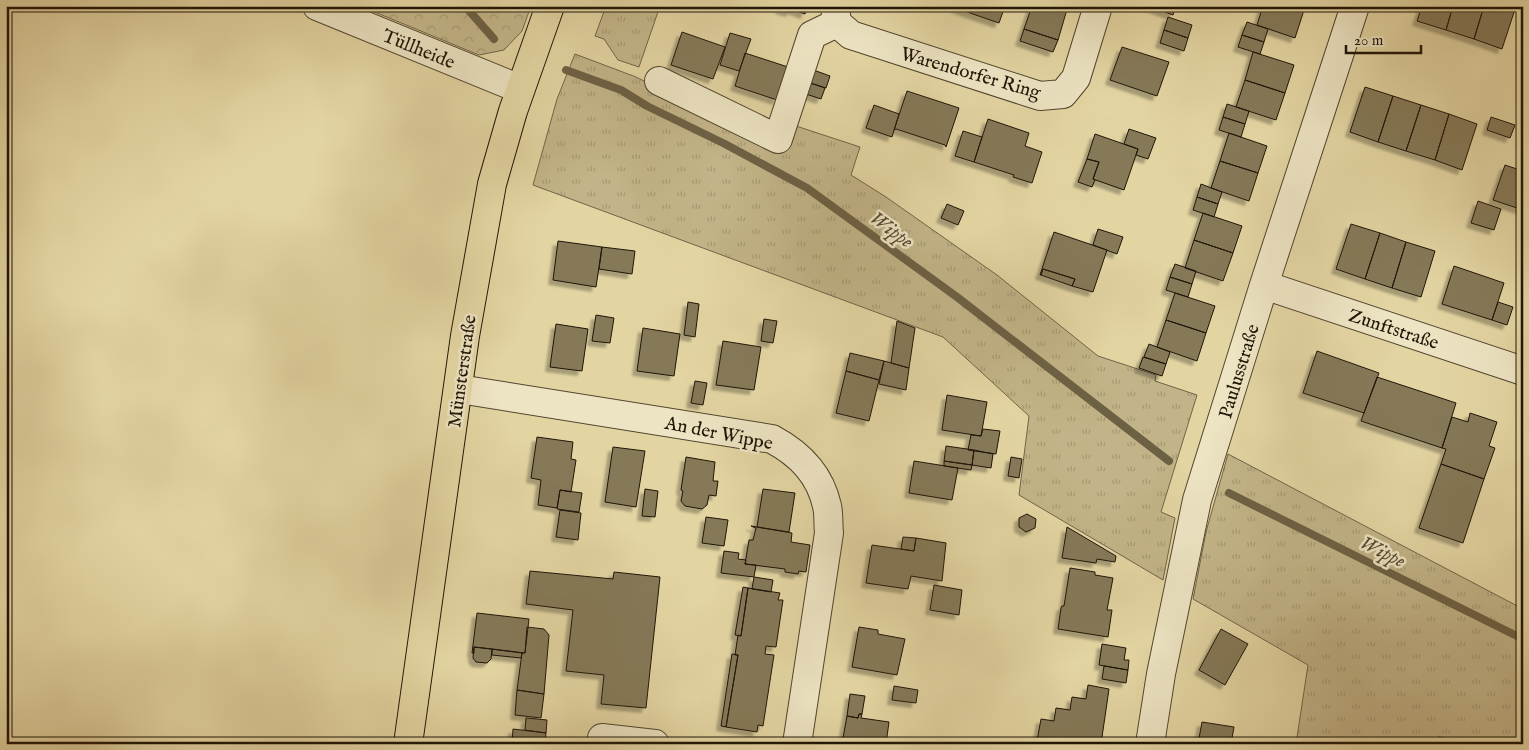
<svg xmlns="http://www.w3.org/2000/svg" width="1529" height="750" viewBox="0 0 1529 750" font-family="'IM FELL English',serif">
  <defs>
    <pattern id="grass-tufts" width="24" height="20" patternUnits="userSpaceOnUse" patternTransform="scale(1.25)"><rect width="24" height="20" fill="#c2b488"/><path d="M3 7l-1-3M5 7V3M7 7l1-3M15 17l-1-3M17 17v-4M19 17l1-3" fill="none" stroke="#a69a74"/></pattern>
    <pattern id="forest-crowns" width="20" height="18" patternUnits="userSpaceOnUse" patternTransform="scale(1.25)"><rect width="20" height="18" fill="#c2b488"/><path d="M2 6a3 3 0 1 1 6 0M12 15a3 3 0 1 1 6 0" fill="none" stroke="#a69a74"/></pattern>
    <filter id="shadow"><feDropShadow dx="-4.5" dy="4.5" stdDeviation="1" flood-color="#0004"/></filter>
  </defs>
  <rect width="100%" height="100%" fill="#e3d5a2"/>
  <filter id="stains"><feTurbulence type="fractalNoise" baseFrequency=".004" numOctaves="4"/><feColorMatrix values="0 0 0 0 .2 0 0 0 0 .09 0 0 0 0 .02 0 0 0 .5 -.17"/></filter>
  <radialGradient id="worn" r=".72"><stop offset=".6" stop-color="#630" stop-opacity="0"/><stop offset="1" stop-color="#630" stop-opacity=".3"/></radialGradient>
  <path fill="url(#grass-tufts)" stroke="#716448" d="M606 6H660L639 67 618 60 604 39 595 36Z
    M575 54 636 77 781 149 790 124 860 147 851 175 886 197 997 275 1098 356 1156 375 1155 381 1197 395 1161 512 1175 518 1163 580 1019 495 1029 416 943 337 533 185 557 99Z
    M1228 454 1523 609V744H1457L1439 736 1436 744H1296L1308 665 1193 599 1206 532Z"/>
  <path fill="url(#forest-crowns)" stroke="#716448" d="M360 6H531L522 31 504 50 479 55Z"/>
  <g fill="none" stroke-linecap="round" stroke-linejoin="round">
    <path stroke="#6d6144" stroke-width="8" d="M465 6 494 39
      M566 70 621 90 647 106 725 144 807 188 957 297 1169 461
      M1229 493 1523 639"/>
  </g>
  <path fill="#857958" stroke="#201507" filter="url(#shadow)" d="M781 6H808L805 14 792 9 790 12 780 9Z
    M954 6H973L970 13 954 7Z
    M973 6H1005L999 23 970 13Z
    M1032 6H1068L1058 40 1024 29Z
    M1148 6H1176L1173 15Z
    M1263 6H1291L1304 10 1295 38 1257 25Z
    M1422 6H1453L1446 30 1417 21Z
    M1453 6H1484L1474 39 1446 30Z
    M1484 6H1516L1502 49 1474 39Z
    M1168 17 1192 25 1188 38 1164 30Z
    M1247 22 1268 29 1264 42 1242 35Z
    M1024 29 1058 40 1053 52 1020 41Z
    M1164 30 1188 38 1184 51 1160 43Z
    M682 32 725 47 713 79 671 65Z
    M730 33 751 39 739 71 720 65Z
    M1242 35 1264 42 1260 54 1238 47Z
    M1122 47 1169 62 1157 96 1110 80Z
    M1253 52 1294 65 1285 93 1245 80Z
    M745 53 788 67 777 100 735 86Z
    M808 68 830 76 826 88 804 81Z
    M1245 80 1285 93 1276 120 1236 107Z
    M804 81 825 88 821 99 800 92Z
    M1365 87 1393 96 1378 142 1350 132Z
    M907 91 959 108 946 147 945 145 896 129 894 130Z
    M1393 96 1421 105 1406 151 1378 142Z
    M1227 104 1249 111 1245 124 1223 117Z
    M874 105 899 114 892 137 866 128Z
    M1421 105 1449 114 1435 160 1406 151Z
    M1449 114 1477 124 1462 170 1435 160Z
    M1223 117 1245 124 1241 137 1219 130Z
    M1491 117 1515 125 1510 138 1487 130Z
    M988 119 1029 133 1025 146 1042 152 1032 183 1013 177 1014 175 974 162Z
    M1129 129 1156 138 1148 159 1136 155 1138 149 1124 144Z
    M963 131 982 137 974 162 955 156Z
    M1229 133 1267 146 1258 173 1220 161Z
    M1095 134 1138 149 1124 190 1093 179 1099 162 1087 159Z
    M1087 159 1099 162 1093 179 1095 180 1092 187 1078 182Z
    M1220 161 1258 173 1249 201 1211 188Z
    M1505 165 1523 171V210L1493 200Z
    M1201 184 1222 192 1218 204 1197 197Z
    M1197 197 1218 204 1214 217 1193 210Z
    M1478 201 1501 209 1494 230 1471 223Z
    M947 204 964 211 958 225 941 218Z
    M1203 213 1242 226 1233 253 1194 240Z
    M1351 224 1380 233 1365 279 1336 269Z
    M1098 229 1123 237 1117 254 1093 245Z
    M1054 232 1107 250 1093 292 1072 286 1075 279 1043 269 1041 275H1040Z
    M1380 233 1406 242 1392 288 1365 279Z
    M1194 240 1233 253 1223 281 1185 268Z
    M558 241 602 247 596 287 553 280Z
    M1406 242 1435 251 1421 297 1392 288Z
    M602 247 635 251 632 274 599 269Z
    M1175 264 1196 271 1192 284 1170 277Z
    M1454 266 1504 283 1492 320 1442 304Z
    M1043 269 1075 279 1072 286 1041 275Z
    M1170 277 1192 284 1188 297 1166 290Z
    M1175 293 1215 306 1206 333 1166 320Z
    M688 302 699 304 695 337 684 335Z
    M1498 302 1513 307 1507 325 1492 320Z
    M596 315 614 318 610 343 592 341Z
    M764 319 777 321 773 343 761 341Z
    M1166 320 1206 333 1197 361 1157 347Z
    M897 321 915 328 909 368 891 363Z
    M556 324 588 329 582 371 550 367Z
    M643 328 680 334 674 376 637 371Z
    M723 341 761 347 754 390 716 385Z
    M1149 344 1170 352 1166 364 1144 357Z
    M1317 351 1379 373 1364 413 1303 393Z
    M850 353 884 361 879 380 846 371Z
    M1143 357 1166 364 1162 376 1139 368Z
    M884 361 909 368 906 390 879 384Z
    M846 371 879 380 869 421 836 413Z
    M1377 377 1456 403 1442 448 1361 421Z
    M695 381 707 383 703 405 691 403Z
    M947 395 987 402 981 436 942 430Z
    M1470 413 1497 422 1489 446 1495 448 1484 479 1441 464 1446 449 1442 448 1452 417 1468 422Z
    M983 429 1000 431 996 454 968 450 971 435 981 436Z
    M537 437 573 442 571 459 576 460 571 492 560 490 557 508 538 505 541 480 531 478Z
    M946 446 974 450 972 465 944 461Z
    M613 447 645 451 636 507 605 502Z
    M974 450 993 454 991 468 972 465Z
    M686 457 715 462 713 481H718L716 496 709 495 707 505 702 509 685 506 681 501 683 491 681 490Z
    M1011 457 1022 459 1019 478 1008 476Z
    M914 461 958 468 952 500 909 493Z
    M944 461 972 465 971 470 944 466Z
    M1441 464 1484 479 1463 543 1419 528Z
    M645 489 658 491 655 517 642 516Z
    M763 489 795 493 789 532 757 527Z
    M560 490 582 493 579 512 557 509Z
    M560 510 581 513 578 540 556 537Z
    M1027 514 1036 519 1035 528 1026 532 1019 527V518Z
    M706 517 728 520 724 546 702 543Z
    M751 526 792 533 791 542 810 545 806 572 799 571 798 574 785 572V569L745 564 749 540H753L756 528Z
    M1067 527 1116 556 1115 562 1097 559 1096 563 1062 558Z
    M903 537 916 538 914 551 901 549Z
    M916 538 946 543 942 581 911 576 908 589 866 583 872 545 914 551Z
    M724 551 739 553 738 559 746 560 745 564 756 565 754 577 721 573Z
    M1070 568 1095 572V575L1113 578 1107 610H1112L1108 637 1058 629 1061 608 1062 606H1064Z
    M530 571 613 579 614 572 660 577 646 708 601 704 604 675 566 671 573 610 526 604Z
    M754 577 773 580 771 592 752 589Z
    M934 585 962 590 959 615 930 610Z
    M743 587 748 588 741 636 735 635Z
    M748 588 780 593 778 600H783L776 647 766 646 765 654 774 655 763 726 758 725 757 732 726 727 738 655H735L738 635 741 636Z
    M477 613 529 619 525 653 474 647V653H472Z
    M527 627 544 629 549 635 544 694 517 690 522 653H525Z
    M859 627 878 630V634L905 639 897 675 852 667Z
    M1221 629 1248 644 1225 685 1199 670Z
    M1102 644 1126 648 1124 660H1129L1128 670 1099 665Z
    M474 647 492 649 491 659 487 663 476 662 473 658Z
    M492 649 522 653 521 658 492 655Z
    M732 654 738 655 726 727 721 726Z
    M1104 666 1128 670 1126 683 1102 679Z
    M1088 685 1109 689 1101 744H1057L1037 741 1041 719 1054 721 1056 708 1070 710 1072 697 1086 699Z
    M894 686 918 690 916 703 892 700Z
    M517 690 544 694 541 718 515 715Z
    M850 694 865 696 862 714H859L858 718 847 716Z
    M859 714H862L861 718 889 722 886 744H842L847 716 858 718Z
    M526 718 547 720 546 733 525 730Z
    M1202 722 1234 727 1231 744H1198Z
    M513 729 546 733 545 744H512Z"/>
  <g fill="none" stroke-linecap="round" stroke-linejoin="round">
    <g stroke="#51452e" stroke-width="30">
      <path id="minor" d="M317 6 520 89
        M835 6 837 23 851 35 1040 96 1063 94 1076 78 1098 6
        M659 81 778 139 812 35 837 23
        M1264 285 1523 371
        M459 389 772 439C800 454 820 474 827 506 829 514 828 524 829 533L797 744
        M602 738 655 744
        M1150 744 1161 674 1197 500 1264 285 1355 6"/>
    </g>
    <g stroke="#201507" stroke-width="30">
      <path id="major" d="M408 744 465 336 492 184 513 111 550 6"/>
    </g>
    <use href="#minor" stroke="#ede4c3" stroke-width="28"/>
    <use href="#major" stroke="#e3d5a2" stroke-width="28"/>
  </g>
  <g text-anchor="middle" stroke-width="5" stroke-linejoin="round" paint-order="stroke">
    <g font-size="19" fill="#201507" stroke="#ede4c3">
      <text transform="translate(419 48) rotate(22)" y="7">Tüllheide</text>
      <text transform="translate(971 72) rotate(16)" y="7">Warendorfer Ring</text>
      <text transform="translate(1394 328) rotate(18)" y="7">Zunftstraße</text>
      <text transform="translate(461 371) rotate(-82)" y="7">Münsterstraße</text>
      <text transform="translate(1238 371) rotate(-73)" y="7">Paulusstraße</text>
      <text transform="translate(719 432) rotate(11)" y="7">An der Wippe</text>
    </g>
    <g font-size="20" font-style="italic" fill="#544830" stroke="#ede4c3">
      <text transform="translate(892 229) rotate(36)" y="7">Wippe</text>
      <text transform="translate(1383 551) rotate(26)" y="7">Wippe</text>
    </g>
  </g>
  <rect width="1529" height="750" fill="none" stroke="#e3d5a2" stroke-width="25"/>
  <rect x="8" y="8" width="1514" height="735" fill="none" stroke="#201507" stroke-width="2.5"/>
  <rect x="12" y="12" width="1504" height="725" fill="none" stroke="#201507"/>
  <path d="M1346 45v8h75v-8" fill="none" stroke="#201507" stroke-width="2.5"/>
  <text x="1354" y="45" font-size="15" fill="#201507" stroke="#ede4c3" stroke-width="4" paint-order="stroke">20 m</text>
  <rect width="100%" height="100%" filter="url(#stains)"/>
  <rect width="100%" height="100%" fill="url(#worn)"/>
</svg>
